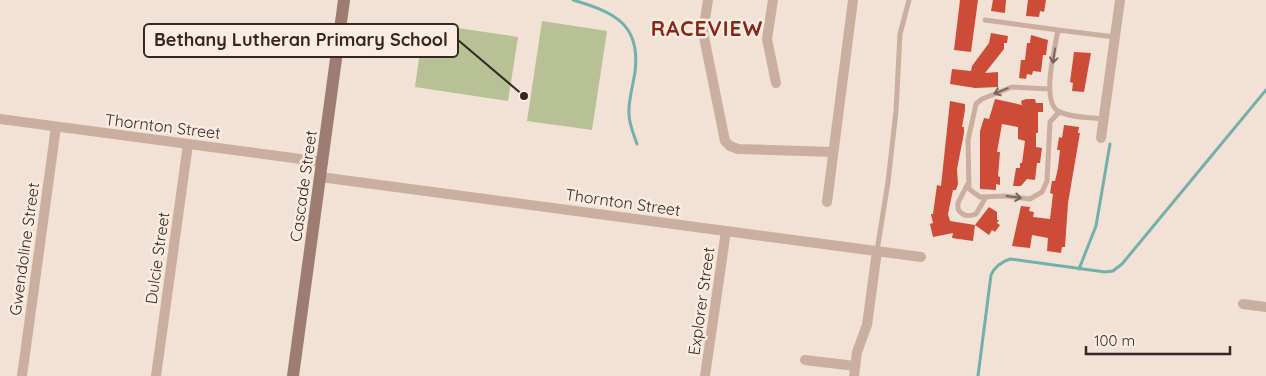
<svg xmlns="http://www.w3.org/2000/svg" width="1266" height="376" viewBox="0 0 1266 376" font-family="Quicksand,sans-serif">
  <rect width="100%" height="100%" fill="#f2e1d5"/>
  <path fill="#b7c195" d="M542 21 607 31 592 130 527 121Z
    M424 23 518 37 508 101 415 87Z"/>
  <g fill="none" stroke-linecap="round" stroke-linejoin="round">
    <path stroke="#72b0ac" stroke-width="3" d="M573 0C614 12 641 24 635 72 633 86 628 101 629 114 629 124 634 135 637 144
      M1079 269 1096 226 1110 144
      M978 376 991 275C995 266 1001 262 1010 259L1105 272 1113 271 1122 264 1266 90"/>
  </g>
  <path fill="#cd4c37" d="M960 0H978L971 52 954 50Z
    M993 0H1006L1005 13 991 11Z
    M1028 0H1046L1044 12 1040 11 1039 17 1026 16Z
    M991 33 1008 36 1007 43H1004V49L985 73 998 72V87L975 88 950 84 952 69 971 71 972 66 989 43Z
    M1031 35 1048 40 1046 55H1043L1041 72 1033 71 1032 75 1027 74 1026 79 1019 78 1021 60H1025L1027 43H1030Z
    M1074 52 1091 53 1084 92 1072 91 1073 83 1070 82Z
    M995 99 1022 105 1021 101 1026 99H1035L1036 103H1043V112H1038V133H1036V147L1042 148 1040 163H1037L1035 180 1027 179 1021 186H1013L1016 168H1020V163H1022L1025 141 1018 139V127L1002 124 997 152H1000L998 176 1000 177V185L996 184V190L980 189V131L984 118 989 119Z
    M950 101 965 104V110L962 127H964V133L957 169 958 184 956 190H953L948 214 950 221 975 225 973 241 952 238 953 233 933 237 930 224 933 223 931 214H933L937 185 941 186Z
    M1064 125 1079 127 1078 133H1080L1068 203 1065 247H1062L1061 253 1047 251 1048 238 1032 235 1030 248 1012 246 1021 206 1030 207 1029 211 1034 212 1033 217 1050 219 1053 194 1050 193 1052 181H1055L1058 168 1060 150H1057L1059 137 1062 138Z
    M989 207 997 212V220H999L997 223 1000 225 995 232 992 230 989 235 975 225Z"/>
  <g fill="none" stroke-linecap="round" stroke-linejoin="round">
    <path stroke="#caafa1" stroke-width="5" d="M985 20 1058 30
      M1049 89 1012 87 982 99 976 104 968 140 969 189 980 197 1005 196 1030 199 1042 192 1047 181 1050 122 1059 112
      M1103 119C1090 117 1070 118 1058 111 1041 100 1055 48 1058 30L1115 37
      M967 185 958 203V209C962 216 969 217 976 214L986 197
      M877 251 888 182 896 111 900 34 909 0"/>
    <path stroke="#caafa1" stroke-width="10" d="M708 0 703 32 725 141 730 146 738 149 833 152
      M773 0 767 39 776 83
      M0 119 323 162
      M1101 138 1120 0
      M320 177 921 257
      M827 202 853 0
      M1243 304 1266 307
      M805 360 855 366
      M22 376 56 127
      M156 376 188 144
      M705 376 726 231
      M854 376 857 352 867 325 877 251"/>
    <path stroke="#9d7d72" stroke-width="12" d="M293 376 344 0"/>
  </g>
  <defs><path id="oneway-shaft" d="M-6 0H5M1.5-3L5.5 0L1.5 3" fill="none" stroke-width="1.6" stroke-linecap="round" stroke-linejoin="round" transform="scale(1.25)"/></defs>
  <g stroke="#78645c">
    <use href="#oneway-shaft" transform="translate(1054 56) rotate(98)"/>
    <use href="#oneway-shaft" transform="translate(1001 91) rotate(158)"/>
    <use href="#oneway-shaft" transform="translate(1014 197) rotate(8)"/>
  </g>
  <g text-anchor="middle" stroke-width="5" stroke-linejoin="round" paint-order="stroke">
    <g font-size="16" fill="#342724" stroke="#faece1">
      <text transform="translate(163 126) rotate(7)" y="6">Thornton Street</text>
      <text transform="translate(303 186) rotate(-82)" y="6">Cascade Street</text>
      <text transform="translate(623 202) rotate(8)" y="6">Thornton Street</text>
      <text transform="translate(24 249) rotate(-82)" y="6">Gwendoline Street</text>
      <text transform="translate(157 258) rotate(-82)" y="6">Dulcie Street</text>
      <text transform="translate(701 301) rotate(-82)" y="6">Explorer Street</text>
    </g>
    <g font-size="21" font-weight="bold" letter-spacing="1" fill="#872719" stroke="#faece1">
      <text x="707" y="36">RACEVIEW</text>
    </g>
  </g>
  <path fill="none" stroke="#342724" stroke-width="2" d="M524 96L458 40"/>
  <circle fill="#342724" stroke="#faece1" stroke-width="2" cx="524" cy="96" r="5"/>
  <rect fill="#faece1" stroke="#342724" stroke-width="2" x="144" y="24" width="314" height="33" rx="5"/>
  <g font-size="18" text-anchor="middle" font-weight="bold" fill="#342724">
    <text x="301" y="46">Bethany Lutheran Primary School</text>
  </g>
  <path d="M1086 346v8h144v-8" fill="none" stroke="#342724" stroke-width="2.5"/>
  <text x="1094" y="346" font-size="15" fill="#342724" stroke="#faece1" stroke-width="4" paint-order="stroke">100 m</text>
</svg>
